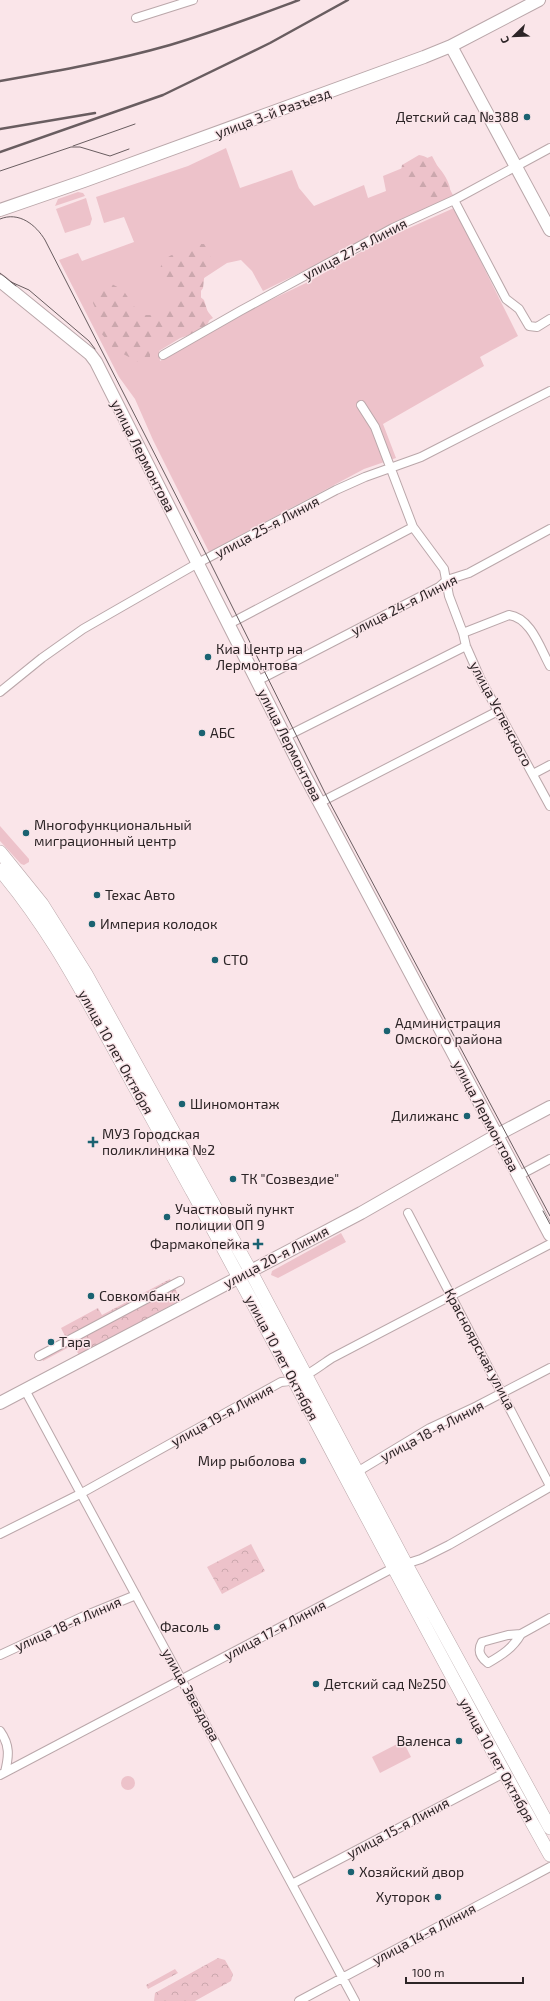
<svg xmlns="http://www.w3.org/2000/svg" width="550" height="2001" viewBox="0 0 550 2001" font-family="'Exo 2',sans-serif">
  <defs>
    <pattern id="forest-firs" width="22" height="20" patternUnits="userSpaceOnUse"><rect width="22" height="20" fill="#edc2ca"/><path d="M5 1l3.5 6h-7zM16 11l3.5 6h-7z" fill="#cba7ad"/></pattern>
    <pattern id="park-crowns" width="20" height="18" patternUnits="userSpaceOnUse"><rect width="20" height="18" fill="#edc2ca"/><path d="M2 6a3 3 0 1 1 6 0M12 15a3 3 0 1 1 6 0" fill="none" stroke="#cba7ad"/></pattern>
  </defs>
  <rect width="100%" height="100%" fill="#fae5e9"/>
  <path fill="#edc2ca" d="M226 148 240 188 292 170 299 188 314 206 364 185 368 198 386 191 383 176 432 156 454 197 263 291 252 271 241 260 227 263 201 280V303L213 318 159 351 160 361 258 306 310 281 382 240 454 208 518 336 480 357 484 366 383 424 396 458 364 469 209 552 153 440 135 399 119 377 59 260 78 253 82 261 134 242 124 217 104 223 96 197 188 166Z
    M78 192 83 193 85 196 55 206 58 199Z
    M86 198 92 219 90 225 65 233 56 209Z
    M0 826 29 859V862L24 865 21 864 0 841Z
    M341 1233 346 1242 278 1278 271 1275 272 1271Z
    M403 1741 411 1757 380 1773 372 1757Z
    M121 1783a7 7 0 1 1 14 0a7 7 0 1 1-14 0Z"/>
  <path fill="url(#forest-firs)" d="M419 155C434 156 456 185 449 197 441 201 423 204 417 195 414 191 413 184 411 180 408 176 404 175 401 171L402 165Z
    M198 244H204L210 254 212 263 205 270 203 288 198 295 204 300 210 319 205 329C194 333 178 341 166 339 160 338 157 336 150 337L146 341 150 349V359L140 363 114 349 101 333 100 319 93 303 97 291 110 283 123 290 140 315H159L184 299 183 294 172 292 159 279C160 258 166 258 184 249L189 254Z"/>
  <path fill="url(#park-crowns)" d="M170 1279 180 1298 179 1301 79 1355 73 1345 43 1361 39 1353 66 1338 61 1328 98 1308 102 1315Z
    M251 1544 265 1571 222 1594 207 1567Z
    M218 1958 225 1960 233 1974 231 1981 195 2001H154L155 1993Z
    M175 1969 178 1973 148 1989 146 1985Z"/>
  <g fill="none" stroke-linecap="round" stroke-linejoin="round">
    <g stroke="#baa7aa" stroke-width="10">
      <path id="street" d="M136 18 193 0
        M454 200 506 299 519 309 529 326 537 327 550 319
        M163 355 240 311 393 228 454 200 550 148
        M361 405 375 427 413 527 444 569 449 596 463 633 466 646 481 680 550 806
        M229 624 413 527
        M463 633 509 615C531 618 540 648 550 666
        M257 681 439 587 447 580 469 573 550 529
        M0 692 42 658 83 629 198 563 336 490 365 477 421 457 550 391
        M285 737 466 646
        M533 774 550 765
        M319 803 498 711
        M518 1176 550 1159
        M408 1213 550 1486
        M39 1356 180 1281
        M25 1390 355 2001
        M357 1472 430 1428 477 1406 550 1368
        M0 1534 80 1494 281 1382C303 1381 315 1369 332 1358L550 1244
        M521 1634C513 1648 502 1655 488 1663 480 1657 477 1651 482 1642L508 1635 521 1634 550 1618
        M0 1655 82 1617 136 1595
        M0 1731C10 1745 9 1756 5 1772
        M0 1775 393 1568 421 1559 449 1545 550 1487
        M292 1884 504 1773
        M299 2001 550 1867"/>
    </g>
    <g stroke="#baa7aa" stroke-width="14">
      <path id="secondary" d="M451 46 550 230
        M0 210 84 181 424 57 451 46 539 0
        M0 281 90 354 96 362 302 770 550 1235
        M0 1403 361 1213 497 1135 550 1107"/>
    </g>
    <g stroke="#baa7aa" stroke-width="14">
      <path id="primary" d="M0 852 42 904 86 974 250 1270 406 1564 550 1828
        M0 870C43 921 72 973 104 1031 134 1085 163 1138 192 1191 313 1412 427 1636 550 1855"/>
    </g>
    <use href="#street" stroke="#fff" stroke-width="8"/>
    <use href="#secondary" stroke="#fff" stroke-width="12"/>
    <use href="#primary" stroke="#fff" stroke-width="13"/>
    <path stroke="#695d60" stroke-width="1" d="M73 146 135 124
      M0 171 71 147H80L110 156 129 149
      M0 219C19 211 36 225 45 240L208 558 328 799 550 1216
      M0 273 16 286
      M11 282 29 290 89 341 95 349
      M543 1211 550 1224"/>
    <path stroke="#695d60" stroke-width="2.5" d="M0 81C57 71 114 61 170 45 214 32 256 16 299 0
      M0 129 95 113
      M0 152 163 95 270 43 348 0"/>
  </g>
  <g fill="#1a6271" stroke="#fae5e9" stroke-width="1.5">
    <circle cx="527" cy="117" r="4"/>
    <circle cx="208" cy="657" r="4"/>
    <circle cx="202" cy="733" r="4"/>
    <circle cx="26" cy="833" r="4"/>
    <circle cx="97" cy="895" r="4"/>
    <circle cx="92" cy="924" r="4"/>
    <circle cx="215" cy="960" r="4"/>
    <circle cx="387" cy="1031" r="4"/>
    <circle cx="182" cy="1104" r="4"/>
    <circle cx="467" cy="1116" r="4"/>
    <path d="M91 1136h4v4h4v4h-4v4h-4v-4h-4v-4h4z"/>
    <circle cx="233" cy="1179" r="4"/>
    <circle cx="167" cy="1217" r="4"/>
    <path d="M256 1238h4v4h4v4h-4v4h-4v-4h-4v-4h4z"/>
    <circle cx="91" cy="1296" r="4"/>
    <circle cx="51" cy="1342" r="4"/>
    <circle cx="303" cy="1461" r="4"/>
    <circle cx="217" cy="1627" r="4"/>
    <circle cx="316" cy="1684" r="4"/>
    <circle cx="459" cy="1741" r="4"/>
    <circle cx="351" cy="1872" r="4"/>
    <circle cx="438" cy="1897" r="4"/>
  </g>
  <g text-anchor="middle" stroke-width="3" stroke-linejoin="round" paint-order="stroke">
    <g font-size="14" fill="#2c2426" stroke="#fae5e9">
      <text transform="translate(273 113) rotate(-20)" y="5">улица 3-й Разъезд</text>
      <text transform="translate(355 249) rotate(-28)" y="5">улица 27-я Линия</text>
      <text transform="translate(143 456) rotate(63)" y="5">улица Лермонтова</text>
      <text transform="translate(267 527) rotate(-28)" y="5">улица 25-я Линия</text>
      <text transform="translate(404 605) rotate(-27)" y="5">улица 24-я Линия</text>
      <text transform="translate(501 714) rotate(62)" y="5">улица Успенского</text>
      <text transform="translate(290 745) rotate(63)" y="5">улица Лермонтова</text>
      <text transform="translate(116 1052) rotate(61)" y="5">улица 10 лет Октября</text>
      <text transform="translate(486 1116) rotate(62)" y="5">улица Лермонтова</text>
      <text transform="translate(276 1257) rotate(-28)" y="5">улица 20-я Линия</text>
      <text transform="translate(480 1349) rotate(62)" y="5">Красноярская улица</text>
      <text transform="translate(282 1358) rotate(62)" y="5">улица 10 лет Октября</text>
      <text transform="translate(222 1415) rotate(-29)" y="5">улица 19-я Линия</text>
      <text transform="translate(432 1431) rotate(-28)" y="5">улица 18-я Линия</text>
      <text transform="translate(68 1624) rotate(-24)" y="5">улица 18-я Линия</text>
      <text transform="translate(275 1630) rotate(-28)" y="5">улица 17-я Линия</text>
      <text transform="translate(191 1695) rotate(61)" y="5">улица Звездова</text>
      <text transform="translate(497 1760) rotate(61)" y="5">улица 10 лет Октября</text>
      <text transform="translate(398 1828) rotate(-28)" y="5">улица 15-я Линия</text>
      <text transform="translate(424 1934) rotate(-28)" y="5">улица 14-я Линия</text>
    </g>
    <g font-size="14" fill="#2c2426" stroke="#fae5e9" text-anchor="start">
      <text x="519" y="122" text-anchor="end">Детский сад №388</text>
      <text x="216" y="654">Киа Центр на<tspan x="216" dy="16">Лермонтова</tspan></text>
      <text x="210" y="738">АБС</text>
      <text x="34" y="830">Многофункциональный<tspan x="34" dy="16">миграционный центр</tspan></text>
      <text x="105" y="900">Техас Авто</text>
      <text x="100" y="929">Империя колодок</text>
      <text x="223" y="965">СТО</text>
      <text x="395" y="1028">Администрация<tspan x="395" dy="16">Омского района</tspan></text>
      <text x="190" y="1109">Шиномонтаж</text>
      <text x="459" y="1121" text-anchor="end">Дилижанс</text>
      <text x="102" y="1139">МУЗ Городская<tspan x="102" dy="16">поликлиника №2</tspan></text>
      <text x="241" y="1184">ТК "Созвездие"</text>
      <text x="175" y="1214">Участковый пункт<tspan x="175" dy="16">полиции ОП 9</tspan></text>
      <text x="250" y="1249" text-anchor="end">Фармакопейка</text>
      <text x="99" y="1301">Совкомбанк</text>
      <text x="59" y="1347">Тара</text>
      <text x="295" y="1466" text-anchor="end">Мир рыболова</text>
      <text x="209" y="1632" text-anchor="end">Фасоль</text>
      <text x="324" y="1689">Детский сад №250</text>
      <text x="451" y="1746" text-anchor="end">Валенса</text>
      <text x="359" y="1877">Хозяйский двор</text>
      <text x="430" y="1902" text-anchor="end">Хуторок</text>
    </g>
  </g>
  <g transform="translate(514 36) rotate(247)" stroke="#fae5e9" stroke-width="3" paint-order="stroke">
  <path d="M0-3L7 15L0 10L-7 15Z" fill="#2c2426"/>
  <text y="-6" font-size="11" font-weight="bold" text-anchor="middle" fill="#2c2426">С</text>
  </g>
  <path d="M406 1977v6h117v-6" fill="none" stroke="#2c2426" stroke-width="2"/>
  <text x="412" y="1977" font-size="12" fill="#2c2426" stroke="#fae5e9" stroke-width="3" paint-order="stroke">100 m</text>
</svg>
